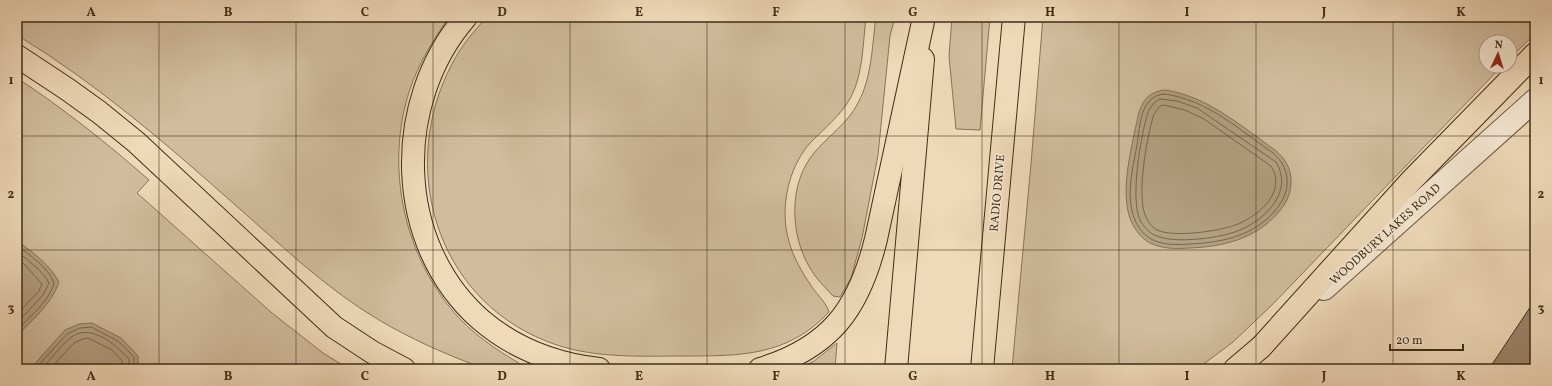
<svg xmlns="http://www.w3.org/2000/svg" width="1552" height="386" viewBox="0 0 1552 386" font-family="Vollkorn,serif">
  <rect width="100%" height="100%" fill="#efd9b8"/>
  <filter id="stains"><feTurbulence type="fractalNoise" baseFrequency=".005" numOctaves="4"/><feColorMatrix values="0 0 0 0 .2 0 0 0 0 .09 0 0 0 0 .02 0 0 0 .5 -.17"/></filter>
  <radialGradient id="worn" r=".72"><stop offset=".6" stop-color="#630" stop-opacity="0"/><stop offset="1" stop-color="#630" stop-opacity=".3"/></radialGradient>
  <path fill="#d1bc9d" stroke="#88745a" d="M17 17H449C433 40 419 63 410 89 384 167 404 259 460 319 480 340 505 355 529 369H485L480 367C445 354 411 339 379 320 325 288 280 244 233 203 163 141 97 84 17 35Z
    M487 17H866C863 43 863 74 851 97 841 115 825 128 811 142 791 164 782 198 786 227 789 250 799 268 812 287 818 296 826 302 829 312 788 356 741 356 685 356 639 356 590 359 546 341 435 297 398 166 452 64 461 46 474 31 487 17Z
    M876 17H895L890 36 878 155 862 238 851 278 840 297 833 296C825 287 816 279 810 268 790 235 788 184 814 153 828 136 848 123 858 103 872 77 872 46 876 17Z
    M952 17H990L980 130 956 129 949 56Z
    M1043 17H1535V34L1510 58V42H1486V66H1502L1272 305 1233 342 1197 369H1012L1031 164Z
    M17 78C64 109 107 143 149 180L137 193 272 313 323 353 349 369H17Z
    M837 343 835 369H799L814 361Z"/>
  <path fill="#b39f81" stroke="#857157" d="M1165 90C1207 96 1241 126 1275 150 1286 159 1292 170 1291 184 1290 197 1285 205 1277 214 1255 239 1222 247 1189 248 1177 249 1162 249 1150 243 1142 239 1135 230 1131 221 1119 192 1132 146 1138 116 1142 101 1148 92 1165 90Z
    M17 241C33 252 50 265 59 282 52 304 32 320 17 336Z
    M92 323 121 338 138 356V368L136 369H30L65 330 79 324Z"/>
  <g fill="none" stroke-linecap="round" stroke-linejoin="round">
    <path stroke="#79664c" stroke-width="1" d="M1164 94C1206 99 1240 130 1273 153 1283 162 1288 172 1287 185 1286 196 1281 203 1274 212 1253 236 1220 243 1189 244 1177 245 1163 245 1153 240 1145 236 1138 228 1135 220 1125 197 1133 168 1137 145 1140 126 1140 96 1164 94Z
      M1160 99 1177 101 1197 108 1276 162C1294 191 1266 219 1240 230 1222 238 1175 244 1157 236 1150 234 1145 228 1141 222 1129 201 1141 135 1148 112L1153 104Z
      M1164 105 1185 110 1204 119 1271 166C1287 191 1260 215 1238 224 1221 231 1174 238 1157 230 1153 228 1149 223 1147 219 1135 200 1147 136 1154 114L1159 107Z
      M17 246C30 255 48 267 54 283 49 302 30 316 17 330
      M17 252C27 259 44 272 49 283L43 295 17 323
      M17 259 24 264 42 284 39 291 17 314
      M35 369 67 334 80 328 91 327 118 341 134 357V369
      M42 369C51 359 59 347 70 338 90 322 115 344 129 359V369
      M50 369 74 343 83 339 88 338 112 350 122 361V369"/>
  </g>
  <path fill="#9b866b" stroke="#3f2d17" d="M1535 300V369H1489Z"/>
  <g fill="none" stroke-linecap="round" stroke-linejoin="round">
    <g stroke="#6b583f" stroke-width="24">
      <path id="minor" d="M1324 289 1535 100"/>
    </g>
    <g stroke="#3f2d17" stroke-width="24">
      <path id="major" d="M896 369 923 59
        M982 369 1014 17
        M1235 369 1261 347"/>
    </g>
    <g stroke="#3f2d17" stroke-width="24">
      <path id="highway" d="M466 17C392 102 394 244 481 320 515 349 555 364 599 369
        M17 56 67 89 99 112 136 142 334 327 372 352 404 369
        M1261 347 1409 183 1535 54
        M760 369C830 348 859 309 876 239L924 17"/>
    </g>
    <use href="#minor" stroke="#f5e6d1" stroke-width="22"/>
    <use href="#major" stroke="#efd9b8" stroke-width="22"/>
    <use href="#highway" stroke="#efd9b8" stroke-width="22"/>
  </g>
  <path fill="none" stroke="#3f2d17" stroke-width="1" stroke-opacity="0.55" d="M159 17V369M296 17V369M433 17V369M570 17V369M707 17V369M845 17V369M982 17V369M1119 17V369M1256 17V369M1393 17V369M17 136H1535M17 250H1535"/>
  <g text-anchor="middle" stroke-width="3.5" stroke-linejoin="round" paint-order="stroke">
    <g font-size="12" fill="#3f2d17" stroke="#f5e6d1">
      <text transform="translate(997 193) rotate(-85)" y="4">RADIO DRIVE</text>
      <text transform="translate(1385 234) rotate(-42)" y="4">WOODBURY LAKES ROAD</text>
    </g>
  </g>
  <rect width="1552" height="386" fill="none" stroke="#efd9b8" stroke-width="44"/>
  <g transform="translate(1498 54) rotate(4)"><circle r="19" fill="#f5e6d1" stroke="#ac9c87"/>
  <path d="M0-3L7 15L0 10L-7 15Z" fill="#8f2418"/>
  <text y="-6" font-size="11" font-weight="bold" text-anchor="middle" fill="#3f2d17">N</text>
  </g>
  <path d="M1390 344v6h73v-6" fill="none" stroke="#3f2d17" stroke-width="2"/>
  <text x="1396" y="344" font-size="12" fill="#3f2d17" stroke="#f5e6d1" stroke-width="3" paint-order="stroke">20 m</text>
  <rect x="22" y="22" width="1508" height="342" fill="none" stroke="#3f2d17" stroke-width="1.5"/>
  <g font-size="13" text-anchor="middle" font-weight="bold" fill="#3f2d17">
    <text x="91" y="16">A</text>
    <text x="228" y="16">B</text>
    <text x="365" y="16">C</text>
    <text x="502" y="16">D</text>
    <text x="639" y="16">E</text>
    <text x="776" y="16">F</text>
    <text x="913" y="16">G</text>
    <text x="1050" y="16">H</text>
    <text x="1187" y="16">I</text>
    <text x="1324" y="16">J</text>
    <text x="1461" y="16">K</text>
    <text x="11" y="84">1</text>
    <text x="1541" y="84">1</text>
    <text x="11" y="198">2</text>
    <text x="1541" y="198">2</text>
    <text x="11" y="312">3</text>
    <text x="1541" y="312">3</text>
    <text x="91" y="380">A</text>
    <text x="228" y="380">B</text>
    <text x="365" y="380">C</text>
    <text x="502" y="380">D</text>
    <text x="639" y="380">E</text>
    <text x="776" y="380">F</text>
    <text x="913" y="380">G</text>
    <text x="1050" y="380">H</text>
    <text x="1187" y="380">I</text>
    <text x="1324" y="380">J</text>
    <text x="1461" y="380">K</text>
  </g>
  <rect width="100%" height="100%" filter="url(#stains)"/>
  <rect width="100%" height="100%" fill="url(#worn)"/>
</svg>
